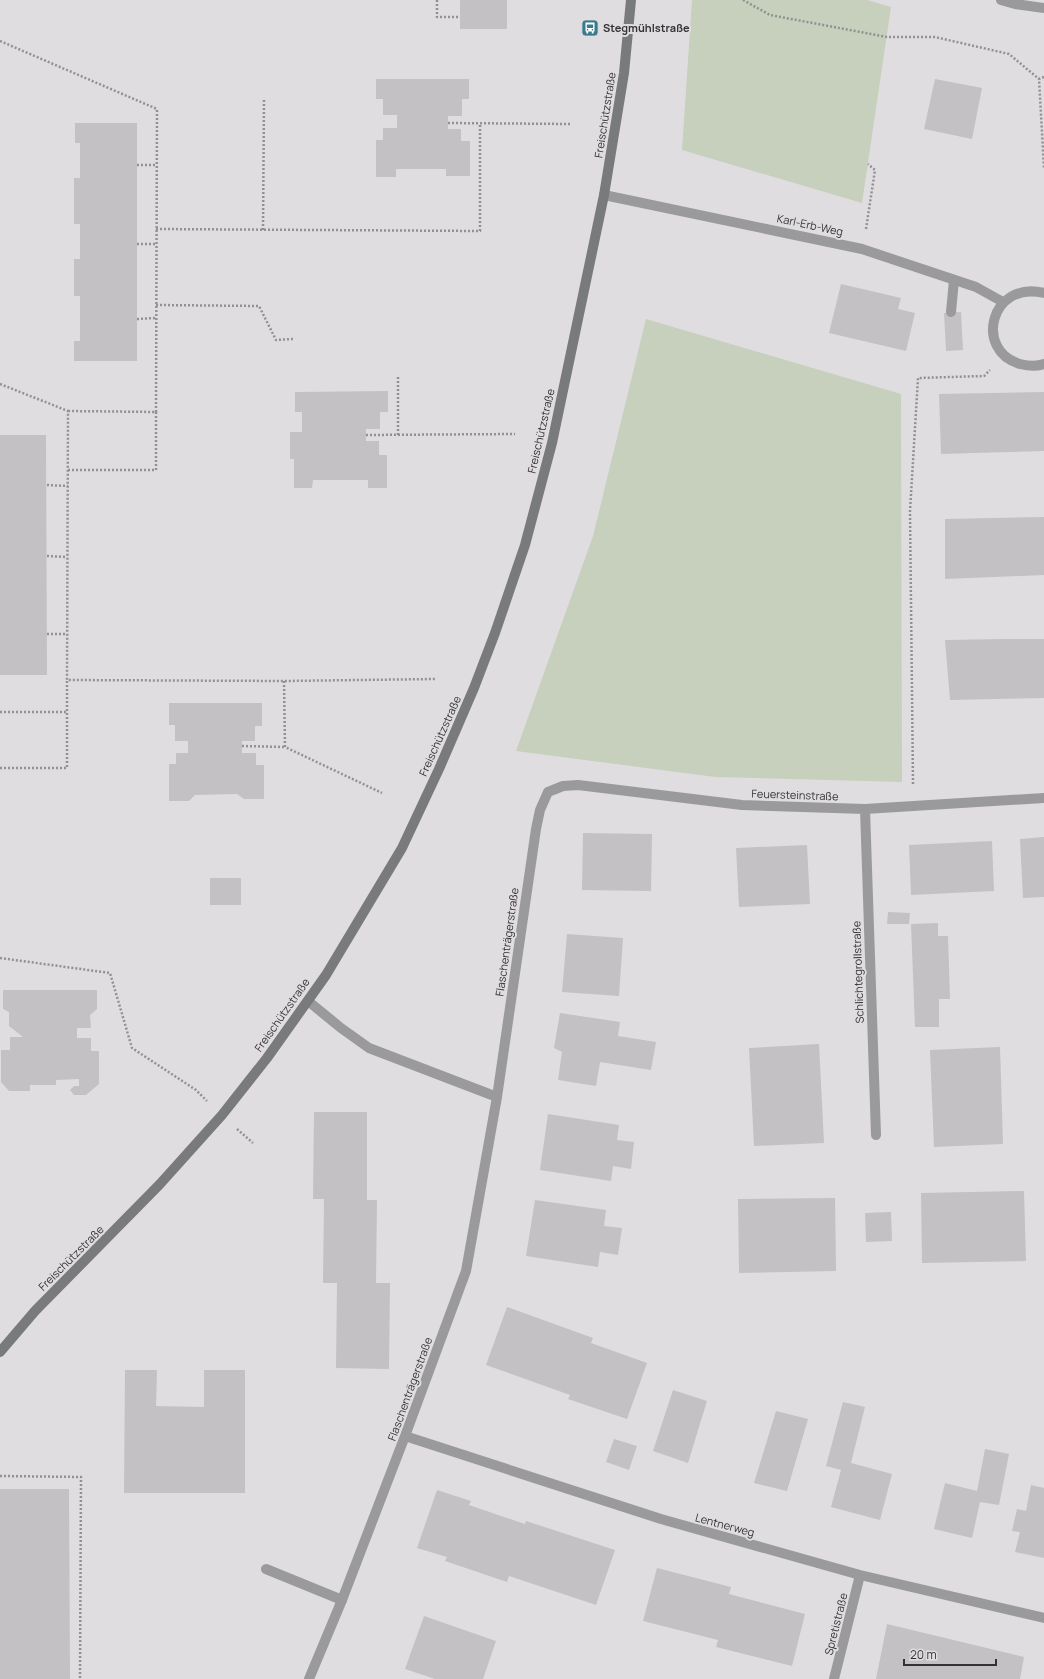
<svg xmlns="http://www.w3.org/2000/svg" width="1044" height="1679" viewBox="0 0 1044 1679" font-family="Manrope,sans-serif">
  <rect width="100%" height="100%" fill="#e0dde0"/>
  <path fill="#c6d0bd" d="M692 0H867L891 7 862 203 682 150Z
    M646 319 901 394 902 782 715 777 516 751 593 536Z"/>
  <path fill="#c3c1c3" d="M460 0H507V29H460Z
    M376 79H469V99H462V116H448V129H461V141H470V176H446V169H396V177H376V140H383V128H397V115H383V99H376Z
    M935 79 982 88 972 139 924 129Z
    M75 123H137V361H74V341H80V296H74V259H80V224H74V178H80V143H75Z
    M841 284 901 298 898 309 915 313 906 351 829 333Z
    M961 312 963 350 946 351 944 313Z
    M388 391V412H380V429H366V441H379V455H387V488H368V480H313L312 488H294V459H290V432H302V412H295V392Z
    M1044 392V451L941 454 939 394Z
    M0 435H46L47 675H0Z
    M1044 517V575L945 579V519Z
    M1005 639H1044V698L950 700 945 640Z
    M169 703H262V726H255V741H242V753H256V765H264V799H244L237 794 195 795 189 801H169V764H176V753H188V741H175V725H169Z
    M583 833 652 834 651 891 582 890Z
    M1044 837V897L1023 898 1020 839Z
    M992 841 994 891 911 895 909 845Z
    M807 845 810 904 739 907 736 848Z
    M210 878H241V905H210Z
    M888 912 910 913 909 924H887Z
    M938 923V936H948L950 999H939V1027H915L911 924Z
    M567 934 623 938 619 996 562 992Z
    M3 990H97V1009L90 1015 91 1028H77V1038H91V1051H99V1084L86 1095H74L70 1090 74 1086H79V1079L56 1080V1085H30V1091H9L1 1082V1050H10V1037H23L9 1026V1012L3 1009Z
    M560 1013 620 1022 618 1036 656 1042 651 1070 600 1062 596 1086 558 1080 562 1052 554 1048Z
    M819 1044 824 1143 754 1146 749 1048Z
    M1000 1047 1003 1144 934 1147 930 1050Z
    M314 1112H367V1200H377L376 1283H390L389 1369 336 1368 337 1283H323L324 1199H313Z
    M548 1114 619 1125 617 1140 634 1142 631 1169 613 1166 611 1181 540 1170Z
    M1024 1191 1026 1261 922 1263 921 1193Z
    M835 1198 836 1271 739 1273 738 1199Z
    M535 1200 606 1210 604 1226 622 1228 618 1255 600 1252 598 1267 526 1256Z
    M891 1212 892 1241 866 1242 865 1213Z
    M507 1307 593 1338 591 1343 647 1363 627 1419 568 1399 570 1395 486 1365Z
    M125 1370H157L156 1406 204 1407V1370H245V1493H124Z
    M673 1390 707 1401 688 1463 653 1451Z
    M843 1402 865 1407 851 1463 892 1474 880 1520 831 1507 841 1470 826 1466Z
    M776 1411 808 1419 787 1491 754 1483Z
    M614 1439 637 1446 629 1470 606 1462Z
    M985 1449 1009 1454 999 1505 980 1502 972 1538 934 1529 945 1483 977 1491Z
    M1031 1485 1044 1488V1558L1015 1552 1020 1532 1012 1531 1017 1509 1026 1511Z
    M0 1489H69L70 1679H0Z
    M437 1490 471 1501 469 1505 525 1524 526 1521 615 1550 596 1605 509 1576 507 1582 445 1561 447 1557 417 1548Z
    M657 1568 731 1587 729 1594 805 1614 792 1666 716 1647 718 1640 643 1621Z
    M424 1616 496 1641 483 1679H435L405 1669Z
    M887 1624 1024 1657 1020 1679H876Z"/>
  <g fill="none" stroke-linecap="round" stroke-linejoin="round">
    <path stroke="#929092" stroke-width="2.5" stroke-dasharray="2 2" stroke-linecap="butt" d="M437 0V17H460
      M743 0 770 15 887 37H935L1009 54 1039 79
      M0 41 157 109 156 412 68 411
      M1044 77 1039 79 1044 168
      M448 123 571 124
      M137 165H157
      M156 229 480 231V123
      M866 229 875 170 868 164
      M263 230 264 98
      M137 244H156
      M156 305 259 306 276 340 293 339
      M137 319 156 318
      M398 377V435
      M0 384 68 411 67 680 284 681 436 679
      M366 435 515 434
      M68 470H156V412
      M47 485 68 486
      M47 556 67 557
      M47 634H67
      M284 681 285 747 382 793
      M0 712H67
      M242 746 285 747
      M0 768H67V680
      M913 784 910 511 918 378 984 376 990 370
      M0 958 110 973 132 1048 196 1090 207 1101
      M237 1129 253 1143
      M0 1476 81 1477 80 1679"/>
    <path stroke="#9a9a9c" stroke-width="10" d="M951 312 954 280
      M266 1569 342 1600"/>
    <path stroke="#9a9a9c" stroke-width="10" d="M1001 0 1015 4 1044 8
      M604 195 862 249 976 287 1003 302
      M1044 293C990 280 974 351 1020 364 1028 366 1036 367 1044 364
      M865 809 876 1135
      M308 1001 341 1028 369 1048 497 1097
      M405 1436 661 1519 860 1575 1044 1618
      M309 1679 342 1600 405 1436 466 1271 497 1097 536 829 540 810 548 792 563 786 578 785 742 805 865 809 1044 798
      M834 1679 860 1575"/>
    <path stroke="#797a7c" stroke-width="10" d="M0 1352 35 1311 160 1184 222 1115 267 1058 326 975 402 848 439 769 474 688 495 633 525 545 552 443 604 195 624 73 631 0"/>
  </g>
  <defs>
    <g id="bus-square" transform="scale(0.9)"><rect x="-9" y="-9" width="18" height="18" rx="4" fill="#3a7a8e" stroke="#e0dde0"/><path d="M-5-6H5V4H4V6H2V4H-2V6H-4V4H-5ZM-3.5-4V0h7V-4ZM-3.5 1.2v1.5H-2V1.2ZM2 1.2v1.5H3.5V1.2Z" fill="#fff"/></g>
  </defs>
  <g fill-rule="evenodd">
    <use href="#bus-square" x="590" y="28"/>
  </g>
  <g text-anchor="middle" stroke-width="4" stroke-linejoin="round" paint-order="stroke">
    <g font-size="11" font-weight="bold" fill="#343334" stroke="#e0dde0" text-anchor="start">
      <text x="603" y="32">Stegmühlstraße</text>
    </g>
    <g font-size="11" fill="#343334" stroke="#e0dde0">
      <text transform="translate(605 115) rotate(-81)" y="4">Freischützstraße</text>
      <text transform="translate(810 225) rotate(12)" y="4">Karl-Erb-Weg</text>
      <text transform="translate(541 431) rotate(-77)" y="4">Freischützstraße</text>
      <text transform="translate(440 736) rotate(-66)" y="4">Freischützstraße</text>
      <text transform="translate(795 795) rotate(2)" y="4">Feuersteinstraße</text>
      <text transform="translate(507 942) rotate(-82)" y="4">Flaschenträgerstraße</text>
      <text transform="translate(858 972) rotate(-92)" y="4">Schlichtegrollstraße</text>
      <text transform="translate(282 1015) rotate(-55)" y="4">Freischützstraße</text>
      <text transform="translate(71 1258) rotate(-45)" y="4">Freischützstraße</text>
      <text transform="translate(410 1389) rotate(-70)" y="4">Flaschenträgerstraße</text>
      <text transform="translate(725 1525) rotate(15)" y="4">Lentnerweg</text>
      <text transform="translate(836 1624) rotate(-76)" y="4">Spretistraße</text>
    </g>
  </g>
  <path d="M904 1659v6h92v-6" fill="none" stroke="#343334" stroke-width="2"/>
  <text x="910" y="1659" font-size="12" fill="#343334" stroke="#e0dde0" stroke-width="3" paint-order="stroke">20 m</text>
</svg>
